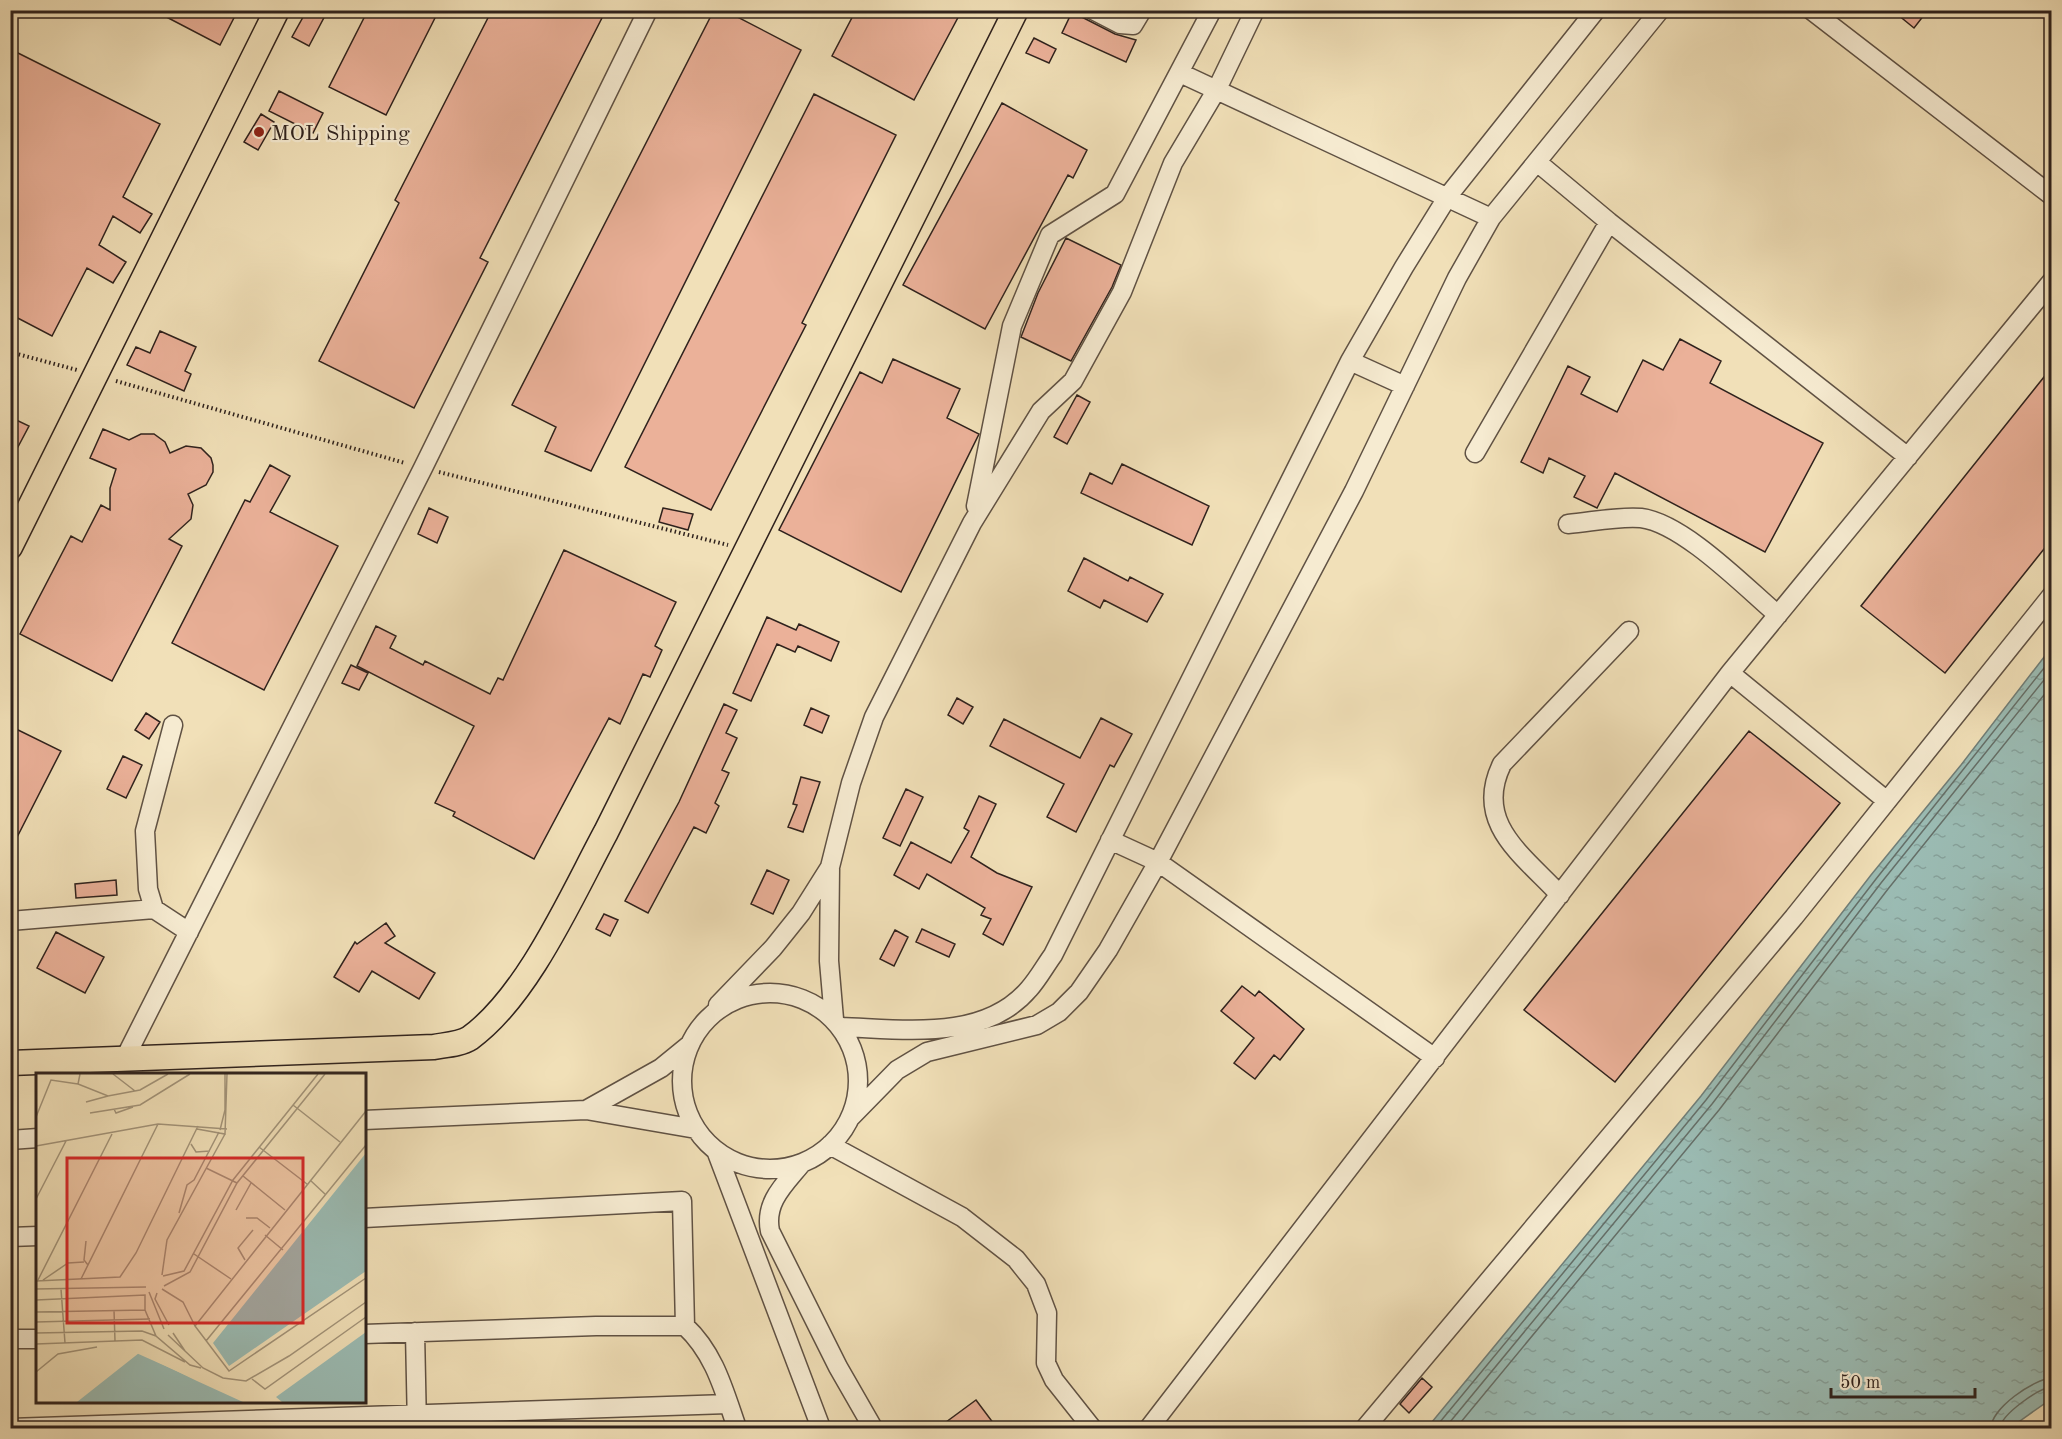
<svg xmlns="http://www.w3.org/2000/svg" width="2062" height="1439" viewBox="0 0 2062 1439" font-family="'Old Standard TT',serif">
  <defs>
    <pattern id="water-ripples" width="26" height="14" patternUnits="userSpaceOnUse" patternTransform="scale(1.5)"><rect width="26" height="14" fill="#9bbcb4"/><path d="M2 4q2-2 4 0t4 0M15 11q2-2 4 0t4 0" fill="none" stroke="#86a19a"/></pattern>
  </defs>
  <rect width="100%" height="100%" fill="#f1e0b8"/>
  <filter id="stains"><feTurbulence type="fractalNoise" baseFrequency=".00333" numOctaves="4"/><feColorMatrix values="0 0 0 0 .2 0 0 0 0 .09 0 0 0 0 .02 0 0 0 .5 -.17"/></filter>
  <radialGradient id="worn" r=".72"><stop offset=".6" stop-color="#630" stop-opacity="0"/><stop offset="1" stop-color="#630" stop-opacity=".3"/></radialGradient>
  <path fill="url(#water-ripples)" stroke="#707e78" stroke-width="1.5" d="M2051 648V1399L2010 1428H1427L1701 1096 1871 875 1961 765Z"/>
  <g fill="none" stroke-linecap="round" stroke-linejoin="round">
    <path stroke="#656f68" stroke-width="1.5" d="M1435 1428 1706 1100 1876 879 2052 658
      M1445 1428 1712 1104 1881 883 2052 670
      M1456 1428 1719 1110 1888 889 2052 685
      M1991 1428C1991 1409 2033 1379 2052 1378
      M2000 1428C2001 1415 2038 1388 2052 1387"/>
  </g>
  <path fill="#ebb199" stroke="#2f221d" stroke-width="1.5" d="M153 10H238L220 45Z
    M307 10H328L309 46 292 37Z
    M368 10H439L386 115 329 87Z
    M492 10H606L480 258 488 262 414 408 319 361 399 203 395 200Z
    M714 10H724L801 50 591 471 545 451 556 427 512 405Z
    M856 10H962L914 100 832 56Z
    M1892 10H1928L1914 28Z
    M1072 12 1115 34 1136 40 1126 62 1062 33Z
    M1034 38 1056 49 1049 63 1026 53Z
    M10 49 160 124 123 197 152 214 140 233 113 216 99 245 126 262 113 283 87 268 52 336 10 314Z
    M279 91 323 113 313 133 269 111Z
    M814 94 896 135 802 323 806 325 711 510 625 467Z
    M1002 103 1087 150 1073 178 1068 175 985 329 903 285Z
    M261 114 274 122 258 150 244 142Z
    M1066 238 1121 265 1112 287 1071 361 1021 337 1038 293Z
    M160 331 196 347 185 371 191 374 184 391 127 365 136 347 150 353Z
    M1680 339 1721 361 1710 383 1823 443 1765 552 1615 473 1597 508 1574 497 1585 476 1549 458 1543 473 1521 462 1568 366 1590 377 1581 394 1617 412 1643 360 1663 370Z
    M893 359 960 389 947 418 979 434 901 592 779 530 860 372 882 383Z
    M2052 367V539L1945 673 1861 606Z
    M1077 395 1090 402 1067 444 1054 437Z
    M10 417 29 426 10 462Z
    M103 429 129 440 141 434H154L165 442 170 453 186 446 201 448 211 458 213 465V472L206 485 188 494 193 505 191 519 169 539 182 546 112 681 20 634 71 536 82 542 101 505 110 510V488L116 469 90 458Z
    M1122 464 1209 506 1192 545 1081 493 1090 473 1112 484Z
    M270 465 290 476 270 512 338 546 264 690 172 643 245 500 250 502Z
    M429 508 448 517 437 543 418 534Z
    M663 508 693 514 688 530 659 522Z
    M564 550 676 602 655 646 662 650 650 677 643 674 620 724 609 718 534 859 453 816 455 812 435 803 474 726 357 666 376 626 396 636 390 648 423 665 425 661 490 694 498 678 503 680Z
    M1084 558 1128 581 1130 577 1163 594 1147 622 1104 600 1100 608 1068 591Z
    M767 617 796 630 799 624 839 642 831 661 798 646 795 652 777 644 751 701 733 693Z
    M351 665 368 673 359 690 342 683Z
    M957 698 973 707 963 724 948 715Z
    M724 704 737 710 726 733 737 738 722 770 729 773 715 803 719 806 706 833 694 827 648 913 625 901 679 802Z
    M811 708 829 716 822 733 804 725Z
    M146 713 160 722 149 739 135 730Z
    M1101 718 1132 734 1114 767 1110 765 1076 832 1047 817 1064 784 990 746 1004 719 1080 758Z
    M10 726 61 751 10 851Z
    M1749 731 1840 803 1615 1082 1524 1010Z
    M123 756 142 765 126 798 107 789Z
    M801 777 820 782 803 832 788 827 797 805 793 804Z
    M906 789 923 797 900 846 883 838Z
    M979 796 996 804 971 857 997 873 1032 887 1003 945 983 934 991 919 981 915 985 908 927 874 919 889 894 875 911 842 951 863 969 831 964 828Z
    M767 870 789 880 773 914 751 904Z
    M116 880 117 895 76 898 75 884Z
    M604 914 618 920 610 936 596 929Z
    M386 923 395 936 385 943 435 973 419 999 372 971 359 992 334 977 355 942 357 944Z
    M922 929 955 944 949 957 916 942Z
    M895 930 908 937 894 966 880 959Z
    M56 932 104 957 85 993 37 968Z
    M1242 986 1255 996 1259 991 1304 1029 1280 1060 1274 1055 1255 1079 1234 1063 1254 1038 1221 1011Z
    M1422 1378 1432 1387 1409 1413 1400 1404Z
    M976 1400 997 1428H938Z"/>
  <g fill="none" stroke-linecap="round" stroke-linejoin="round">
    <g stroke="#605244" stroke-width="21">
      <path id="minor" d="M1093 10 1120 24 1133 25 1142 10
        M1811 10 2052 196
        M1180 73 1491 218
        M1537 162 1609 222 1908 457
        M1350 361 1405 386
        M1475 453 1609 222
        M976 506 1012 326 1050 235 1115 194 1212 10
        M1568 524C1591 522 1618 516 1641 518 1683 523 1745 587 1778 615
        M1730 673 1887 801
        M173 725 145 831 148 889 154 909 189 932
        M1110 840 1158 862 1435 1058
        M1560 895C1523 855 1473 823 1502 764L1629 631
        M10 921 154 909
        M682 1081a88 88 0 1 1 176 0a88 88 0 1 1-176 0Z
        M718 1005 773 948 801 913 830 867
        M834 1019 829 961 830 867 851 783 874 717 972 523 1041 411 1073 381 1122 292 1173 163 1217 89 1255 10
        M841 1027C903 1029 984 1042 1029 989 1038 979 1045 966 1053 955L1350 361 1404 267 1448 196 1596 10
        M124 1060 423 468 648 10
        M586 1110 661 1068 688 1046
        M851 1117 897 1070 927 1052 1037 1025 1059 1012 1079 992 1108 950 1158 862 1354 491 1457 278 1491 218 1660 10
        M364 1120 586 1110 696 1129
        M10 1140 38 1138
        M830 1145 962 1217 1016 1259 1036 1284 1047 1313 1046 1363 1054 1380 1092 1428
        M717 1153 821 1428
        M802 1163C785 1184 764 1202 770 1231L838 1367 873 1428
        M364 1218 682 1201 685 1326
        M10 1237 38 1236
        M415 1332 417 1428
        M364 1334 596 1326H685C715 1354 724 1391 737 1428
        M10 1339H38
        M10 1428 728 1404
        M1149 1428 1730 673 2052 281
        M1365 1428 1794 917 2052 595"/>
    </g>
    <g stroke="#2f221d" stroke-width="27">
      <path id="major" d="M10 547 277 10
        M10 1063 434 1047C445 1045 461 1044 470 1038 528 996 572 895 606 832L1016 10"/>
    </g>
    <path stroke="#2f221d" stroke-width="4" stroke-dasharray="1.5 3" stroke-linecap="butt" d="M10 352 77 370
      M116 381 405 463
      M439 472 728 545"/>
    <use href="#minor" stroke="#f6ebd1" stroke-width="18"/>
    <use href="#major" stroke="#f1e0b8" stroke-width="24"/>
  </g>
  <circle fill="#8f2418" stroke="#f6ebd1" stroke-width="2" cx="259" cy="132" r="6"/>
  <g text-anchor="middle" stroke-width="4.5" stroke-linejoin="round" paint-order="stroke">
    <g font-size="22" fill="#2f221d" stroke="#f6ebd1" text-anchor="start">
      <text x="271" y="140">MOL Shipping</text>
    </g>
  </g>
  <g transform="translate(36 1073)">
    <rect width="330" height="330" fill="#f1e0b8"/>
    <path d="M330 80V198L193 293 177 270ZM330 259V329H246L240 324ZM103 280 161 308 207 329H41Z" fill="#9bbcb4"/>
    <path d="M104 277 208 326 210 329 98 279Z" fill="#f1e0b8"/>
    <path fill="none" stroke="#a3947a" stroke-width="1.5" d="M44 1 42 11 72 23 104 17 132 1M77 1 99 18M50 29 72 23M257 32 304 69M78 36 80 40 97 34M330 38 159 253 193 298 330 205M54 40 104 32 154 1M0 44 15 7 42 11M161 56 189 61 191 1M184 57 189 37V1M155 71 160 79 174 78M0 73 122 51 191 56M223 74 271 111M170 95 201 110M207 103 249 137M274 107 290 122M0 126 30 68M200 137 215 110M143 140 151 112 158 107 183 59M210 145H221L234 155M229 162 247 177M50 168 48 187 52 192M158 181 195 206M209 187 202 175 217 157M126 202 131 167 189 61M127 203 148 198 197 107 282 1M45 206 122 51M2 207 76 61M7 207 32 190 48 189M0 208 84 204 100 180 162 53M128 213 154 199 201 110 289 1M0 216 110 214M25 216 29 270M126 216 147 229 159 253M113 219 128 256M121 220 119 226 133 252M0 227 109 222V237M78 237 79 268M0 239 109 237 120 263 154 292 165 295M0 249 114 246M0 260 106 258 120 263M137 260 149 278M132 262 167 295 187 305 210 308 253 283 330 229M170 268 330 72M0 271 106 267 149 289M0 299 22 281 61 274M216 306 229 316 330 244"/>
    <path fill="#d62828" fill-opacity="0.15" stroke="#d62828" stroke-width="3" d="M31 85H267V250H31Z"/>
    <rect width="330" height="330" fill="none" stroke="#2f221d" stroke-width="3"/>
  </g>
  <rect width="2062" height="1439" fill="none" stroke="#f1e0b8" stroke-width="36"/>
  <rect x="12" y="12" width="2038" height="1415" fill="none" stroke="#2f221d" stroke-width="3"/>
  <rect x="18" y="18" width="2026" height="1403" fill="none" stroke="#2f221d" stroke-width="1.5"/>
  <path d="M1831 1388v9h144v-9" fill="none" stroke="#2f221d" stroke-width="3"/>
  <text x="1840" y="1388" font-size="18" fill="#2f221d" stroke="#f6ebd1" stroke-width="4.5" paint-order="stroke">50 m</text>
  <rect width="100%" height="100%" filter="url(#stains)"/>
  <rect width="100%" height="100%" fill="url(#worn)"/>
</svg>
